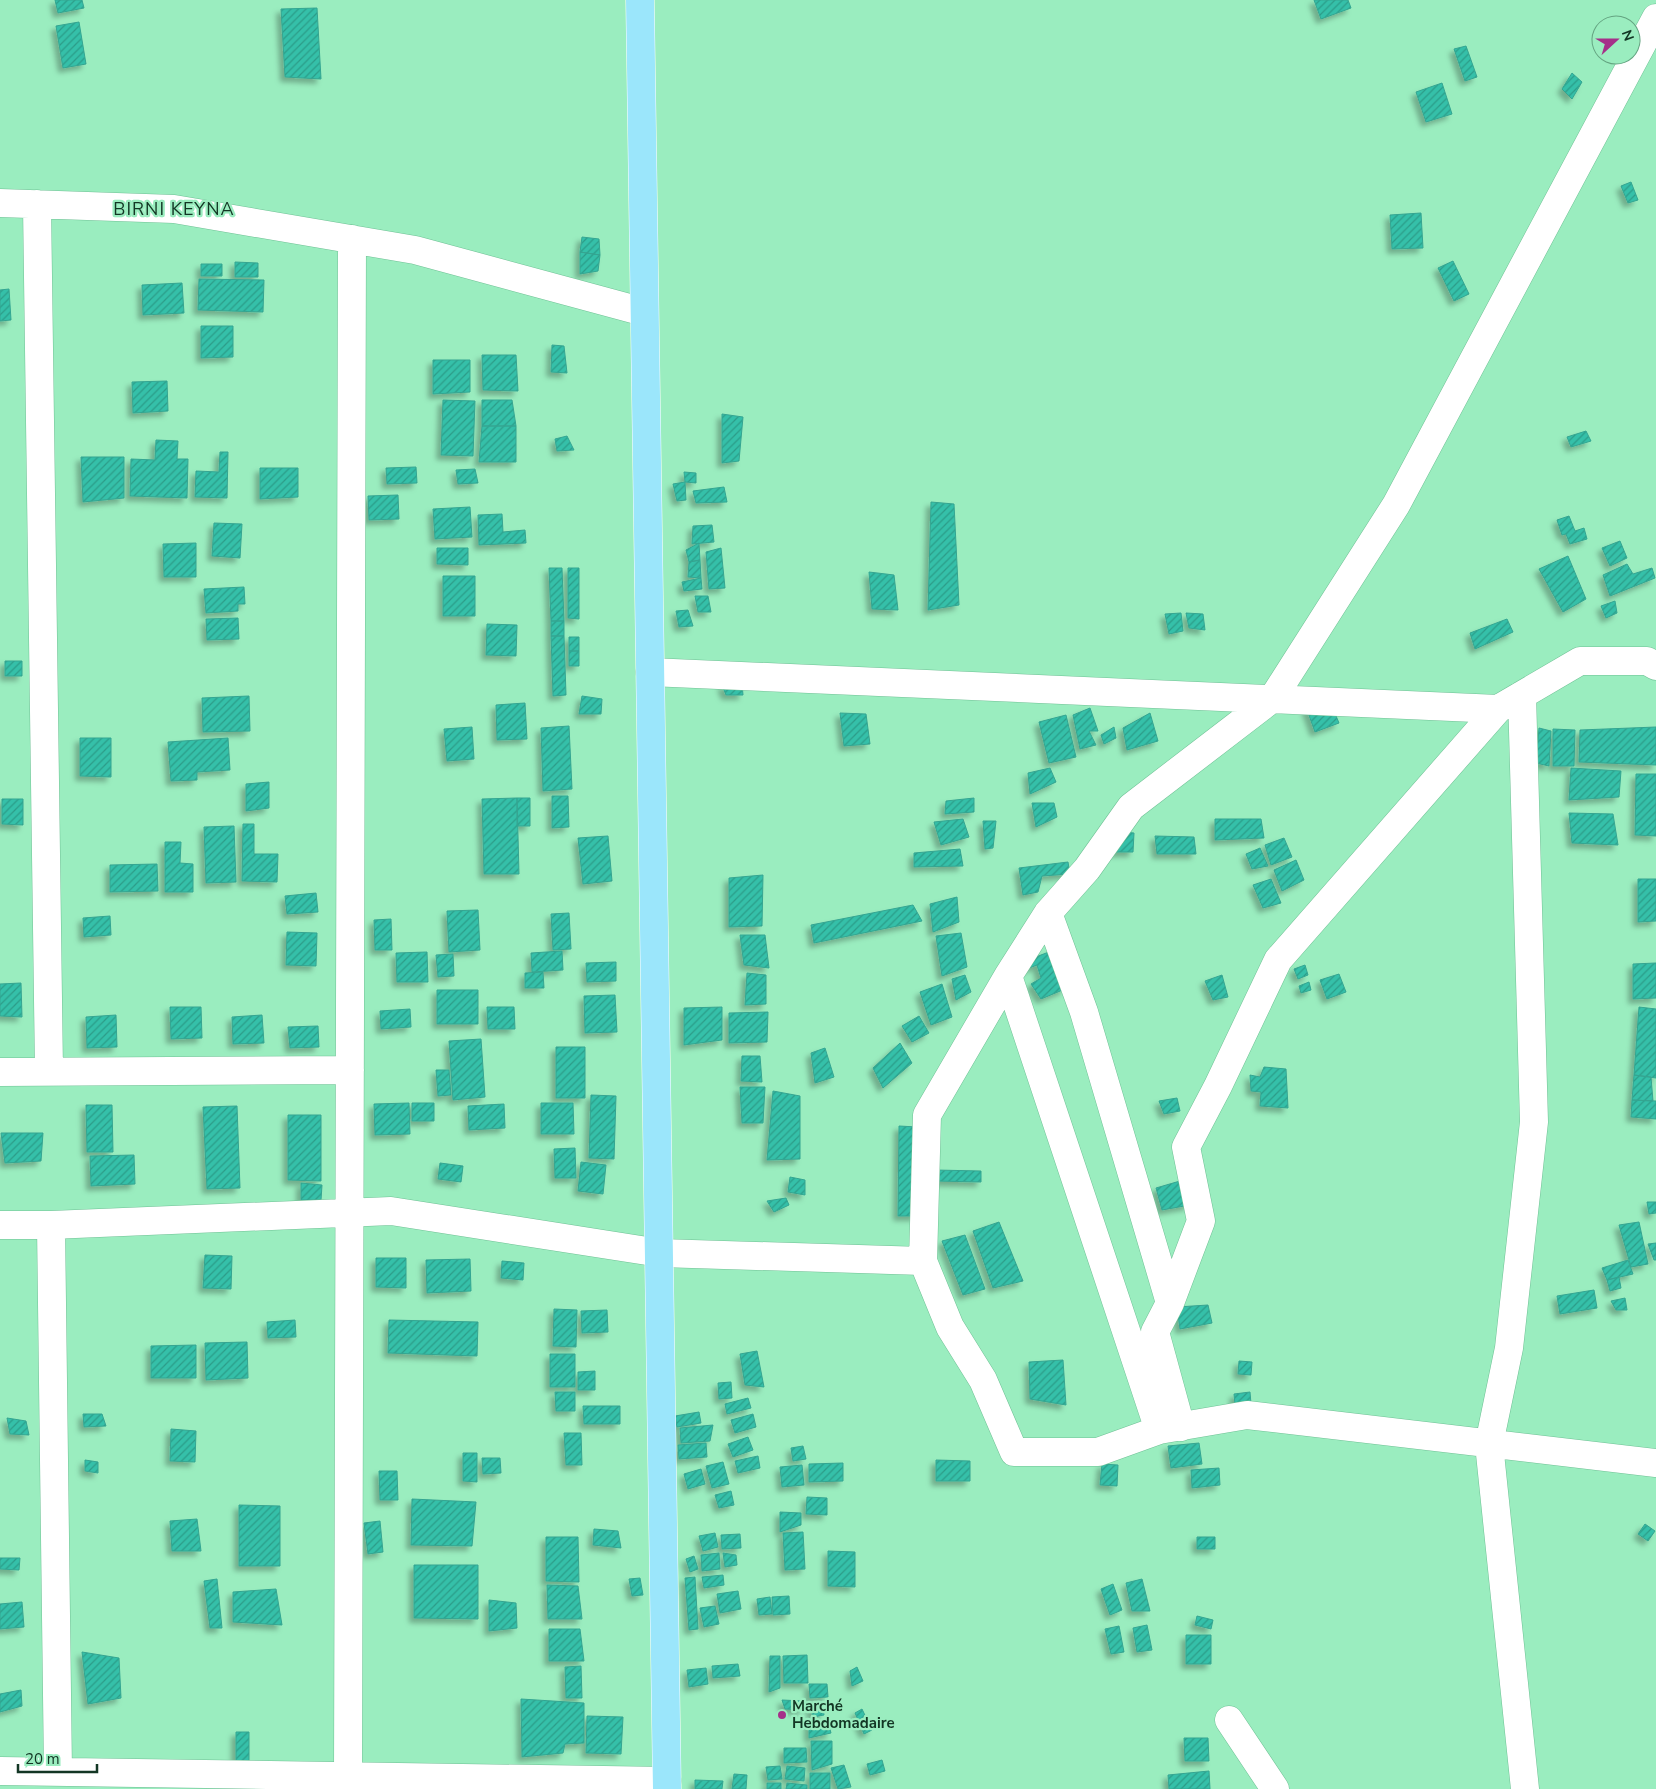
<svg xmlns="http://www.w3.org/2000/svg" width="1656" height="1789" viewBox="0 0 1656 1789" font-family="'Nunito Sans',sans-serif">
  <defs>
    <pattern id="building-hatch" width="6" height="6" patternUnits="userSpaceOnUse" patternTransform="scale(1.25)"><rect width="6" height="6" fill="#35c0a9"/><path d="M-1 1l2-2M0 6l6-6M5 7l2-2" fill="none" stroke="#2c9d89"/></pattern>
    <filter id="shadow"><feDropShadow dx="-4.5" dy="4.5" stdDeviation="2.5" flood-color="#0004"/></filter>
  </defs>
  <rect width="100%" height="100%" fill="#9aedbf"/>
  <path fill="url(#building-hatch)" stroke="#34a591" filter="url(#shadow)" d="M55 0H82L84 8 58 13Z
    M1314 0H1348L1351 8 1321 19Z
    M317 8 321 79 285 77 281 9Z
    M79 22 86 64 63 68 56 26Z
    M1466 46 1477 77 1465 81 1454 49Z
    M1572 73 1582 82 1572 99 1562 89Z
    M1442 83 1452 114 1426 122 1416 92Z
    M1631 182 1638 200 1628 203 1621 186Z
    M1421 213 1423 248 1392 249 1390 215Z
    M582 237 599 239 600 255 580 252Z
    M580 252 600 255 598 271 580 274Z
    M1453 261 1469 294 1454 301 1438 268Z
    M235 262 258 263V277H235Z
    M201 264H222V276H201Z
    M199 279 264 280 263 312 198 310Z
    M182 283 184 313 143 315 142 285Z
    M9 289 11 320 0 321V290Z
    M201 326H233V357L201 358Z
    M552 345 564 346 567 373 551 372Z
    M482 355H516L518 391 483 390Z
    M433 360H470V392L433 394Z
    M167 381 168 411 133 413 132 382Z
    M443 400 475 401 473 456 441 455Z
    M482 400H512L516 426H482Z
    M722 414 743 417 739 461 722 463Z
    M482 426H516V462H479Z
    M1586 431 1591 441 1571 447 1567 437Z
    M567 436 574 450 557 451 555 439Z
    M156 440 178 441 177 459H188L187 498 130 496 131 459 155 460Z
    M220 452H228L227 498 195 497 196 471 219 472Z
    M81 457H124V498L83 502Z
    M416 467 417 483 387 484 386 468Z
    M260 468H298V497L260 499Z
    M475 469 478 483 458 484 456 470Z
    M684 472 696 473V483L685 482Z
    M685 482 686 500 677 501 673 484Z
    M724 487 727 502 696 503 693 491Z
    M398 495 399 519 369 520 368 496Z
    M931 502 954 504 959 605 928 610Z
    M470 507 472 537 435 539 433 509Z
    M502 514 503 532 525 530 526 543 479 545 478 515Z
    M1569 516 1575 531 1584 528 1587 539 1570 544 1566 534 1562 535 1557 520Z
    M214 523 242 524 240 558 212 556Z
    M712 525 714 542 692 544 693 526Z
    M1620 541 1627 558 1610 566 1602 548Z
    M196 543V577H164L163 544Z
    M699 543 700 560 689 562 686 550Z
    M437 548H468V565L437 564Z
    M721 548 725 588 709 589 706 552Z
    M1568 556 1586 599 1563 612 1539 569Z
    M700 560 701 578 688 577 689 562Z
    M1627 564 1633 574 1652 568 1655 578 1610 596 1603 575Z
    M549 568H562L564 621H551Z
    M568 568H579V619L568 618Z
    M869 572 894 575 898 610 872 609Z
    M443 576H475V616H443Z
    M701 578 702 589 684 591 682 582Z
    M244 587 245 604H238V611L206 613 204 589Z
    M695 596H708L711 612H698Z
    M1615 601 1617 613 1606 618 1601 606Z
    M688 610 693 626 679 627 676 611Z
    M1181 613 1183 631 1169 634 1165 614Z
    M1186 613 1203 614 1205 630 1189 628Z
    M238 618 239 639 207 640 206 619Z
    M1507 619 1513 632 1475 649 1470 633Z
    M551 621H564V636H551Z
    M487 624 517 625 516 656 486 655Z
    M551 636H564L566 695 553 696Z
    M569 637H579V651H569Z
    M569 651H579V666H569Z
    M5 661H22V676H5Z
    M742 684 743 695H726L722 685Z
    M249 696 250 731 203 732 202 698Z
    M582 696 602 699 601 714H579Z
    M1329 699 1339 723 1315 732 1306 707Z
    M525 703 527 739 497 740 496 705Z
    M1090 708 1098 731H1089L1096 745 1080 749 1073 715Z
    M840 713 866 714 870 744 844 746Z
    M1150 713 1158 741 1127 750 1123 728Z
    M1066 715 1076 757 1049 763 1039 722Z
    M569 726 572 789 543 791 541 728Z
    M472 727 474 759 447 761 444 729Z
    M1114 727 1116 738 1104 744 1101 735Z
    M1656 727V765L1579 762 1580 730Z
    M1539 728 1551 731 1549 766 1536 763Z
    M1553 729 1575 730 1574 766H1553Z
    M80 738H111V777L80 776Z
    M228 738 230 770 197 772V780L171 781 168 742Z
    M1050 768 1056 782 1030 794 1028 773Z
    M1571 768 1621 771 1619 797 1569 800Z
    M1636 774H1656V836L1635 835Z
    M269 782V808L246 811V784Z
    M552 796H568L569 827 552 828Z
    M517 798 519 874H484L482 799Z
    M517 798H530V826H517Z
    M974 798V812L945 814 946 801Z
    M2 799H23V825L2 824Z
    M1032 803H1054L1057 817 1036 827Z
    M1569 813 1613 814 1618 845 1572 843Z
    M963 819 969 837 941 845 934 822Z
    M1215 819H1261L1264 838 1215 840Z
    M983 821H996L993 848 985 849Z
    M243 824H254V854H278L277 882 242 881Z
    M234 826 236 882 206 883 204 827Z
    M1123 832 1134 833 1133 852H1113Z
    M608 836 612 881 583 884 578 838Z
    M1155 836 1194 837 1196 854H1157Z
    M1284 838 1292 857 1271 865 1265 845Z
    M165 842H181L180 863 193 864V892H165Z
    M1260 848 1268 866 1252 869 1246 854Z
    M960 849 963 866 914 867V853Z
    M1296 860 1304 880 1282 891 1274 870Z
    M1068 862 1070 874 1042 876 1038 892 1023 895 1019 868Z
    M157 864 158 891 110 892V865Z
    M763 875 762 926 729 927V878Z
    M1271 879 1281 903 1263 908 1253 885Z
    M1638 879H1656V921L1638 922Z
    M316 893 318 912 287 914 285 896Z
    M957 897 959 922 933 932 930 904Z
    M913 905 922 921 814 943 811 925Z
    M478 910 480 950 449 952 447 911Z
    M569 913 571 949 553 950 551 914Z
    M110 916 111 935 84 937 83 918Z
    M391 919 392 950H375L374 920Z
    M287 932 317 933 316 966 286 965Z
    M961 933 967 967 942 976 936 936Z
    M740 935H765L769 968 744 965Z
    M1054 950 1065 989 1041 999 1031 984 1041 978 1037 965 1024 970 1028 960Z
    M562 951 563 970 532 972 531 953Z
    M427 952 428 982H397L396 953Z
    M453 954 454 976 438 977 436 955Z
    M616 962V981L587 982 586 963Z
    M1656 963V998L1633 999V964Z
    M1305 965 1308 975 1298 979 1294 969Z
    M543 972 544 988H525V973Z
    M747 973 766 975V1004L745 1005Z
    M1339 974 1346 992 1327 999 1320 980Z
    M965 975 971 992 956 1000 952 979Z
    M1222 975 1228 997 1213 1000 1205 981Z
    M1309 982 1311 990 1301 993 1299 986Z
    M21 983 22 1017 0 1016V984Z
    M942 984 952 1017 931 1025 920 992Z
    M437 990H478V1024H437Z
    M615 995 617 1032 585 1033 584 996Z
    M170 1007H201L202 1038 171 1039Z
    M487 1007H514L515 1029H488Z
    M722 1007V1040L684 1045V1008Z
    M1639 1007 1656 1009V1078L1634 1075Z
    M410 1009 411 1027 381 1029 380 1011Z
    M768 1012 767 1042 729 1043V1013Z
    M116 1015 117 1047 87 1048 86 1017Z
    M262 1015 264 1043 233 1044 232 1017Z
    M919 1016 929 1033 912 1042 902 1026Z
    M318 1026 319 1047 290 1048 288 1027Z
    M481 1039 485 1097 453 1100 449 1041Z
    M900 1043 912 1063 883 1088 873 1068Z
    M556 1047H585V1098H556Z
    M825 1048 834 1077 815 1083 811 1053Z
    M742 1056H760L762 1082 741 1081Z
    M1264 1067 1286 1069 1288 1108 1260 1106 1261 1092 1251 1091 1250 1075 1260 1077Z
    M436 1070H449L451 1095 438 1096Z
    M1634 1075 1651 1077 1653 1101 1632 1100Z
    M740 1087H765L763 1123H742Z
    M773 1091 800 1096V1159L767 1160Z
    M591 1095 616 1096 614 1159 589 1158Z
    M1177 1098 1180 1111 1164 1114 1159 1101Z
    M1632 1100 1656 1101V1119L1631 1117Z
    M409 1103 410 1134 375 1135 374 1104Z
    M412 1103H434V1121H412Z
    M541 1103H573L574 1134H541Z
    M504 1104 505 1128 469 1130 468 1106Z
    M86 1105H112L113 1152H87Z
    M237 1106 240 1188 207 1189 203 1107Z
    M288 1115H321V1181L288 1180Z
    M899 1126 917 1127V1216H898Z
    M1 1133H43L41 1161 5 1163Z
    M575 1148 576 1178H555L554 1149Z
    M134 1155 135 1184 91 1186 90 1156Z
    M581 1162 606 1165 603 1194 578 1191Z
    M440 1163 463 1166 461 1182 438 1179Z
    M935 1170 981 1171V1182L935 1181Z
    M790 1177 805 1180V1195L788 1192Z
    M1180 1181 1190 1205 1162 1210 1156 1188Z
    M301 1183 322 1185 321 1200H301Z
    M786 1198 789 1205 774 1212 767 1201Z
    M1647 1202H1656V1213L1649 1214Z
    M999 1222 1023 1281 993 1288 973 1231Z
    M1639 1222 1648 1264 1631 1267 1619 1225Z
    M965 1235 985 1289 963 1295 942 1241Z
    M1656 1243V1260H1654L1648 1244Z
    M205 1255 232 1256 231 1289 203 1288Z
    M376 1258H406V1288L376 1287Z
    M470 1259 471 1291 427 1293 426 1260Z
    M1628 1260 1633 1274 1607 1280 1602 1268Z
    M502 1261 524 1263 523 1280 501 1278Z
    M1619 1277 1621 1288 1610 1291 1607 1280Z
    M1594 1290 1597 1308 1560 1314 1557 1296Z
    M1625 1298 1627 1310H1616L1611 1301Z
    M1208 1305 1212 1323 1180 1329 1177 1307Z
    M554 1309 577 1310 576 1347 553 1346Z
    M607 1310 608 1332 582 1333 581 1311Z
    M295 1320 296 1337 268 1338 267 1322Z
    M389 1320 478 1322 477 1356 388 1353Z
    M247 1342 248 1378 206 1380 205 1343Z
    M196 1345V1378H151V1346Z
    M757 1351 764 1387 745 1385 740 1354Z
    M550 1354H575V1387H550Z
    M1063 1360 1066 1405 1030 1399 1029 1362Z
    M1239 1361 1252 1362 1251 1375 1238 1374Z
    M595 1371V1390H578V1372Z
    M731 1382 732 1398 719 1399 718 1383Z
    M555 1392H575V1411H556Z
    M1250 1392 1251 1404 1235 1405 1234 1394Z
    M748 1398 751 1408 727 1414 725 1404Z
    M583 1406H620V1424H584Z
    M699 1412 701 1423 677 1427 675 1416Z
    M83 1414H102L106 1426 84 1427Z
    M753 1414 756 1427 735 1433 731 1420Z
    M7 1418 26 1421 29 1435 10 1434Z
    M713 1425 710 1441 681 1443 680 1428Z
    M171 1429 196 1431 195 1462 170 1461Z
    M564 1433H581L582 1465H566Z
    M748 1437 753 1450 733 1457 728 1444Z
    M706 1443 707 1457 679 1459 678 1445Z
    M1199 1443 1202 1464 1171 1468 1168 1446Z
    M803 1446 806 1459 793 1461 791 1448Z
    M463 1453H477V1482L463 1481Z
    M758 1456 760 1468 738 1473 735 1461Z
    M482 1458H500L501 1473 483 1474Z
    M85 1460 98 1462V1473L85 1471Z
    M936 1460 970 1461V1481H936Z
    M723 1462 729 1484 712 1488 706 1466Z
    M843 1463V1481L809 1482V1464Z
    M1102 1464 1118 1465 1117 1486 1100 1485Z
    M802 1465 804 1485 782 1487 780 1467Z
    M1219 1468 1220 1485 1192 1488 1191 1470Z
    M701 1469 705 1484 688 1489 684 1474Z
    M379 1471H397L398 1500H380Z
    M731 1491 734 1505 719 1508 715 1495Z
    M807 1497 827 1498V1515L806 1514Z
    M412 1499 476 1502 472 1546 411 1545Z
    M239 1505 280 1506V1566H239Z
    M780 1512 801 1513V1525L780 1532Z
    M197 1519 201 1551H172L170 1521Z
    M380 1521 383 1552 368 1554 364 1523Z
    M1645 1524 1655 1531 1648 1541 1638 1534Z
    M594 1529 618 1531 621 1548 593 1545Z
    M803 1532 805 1569 785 1570 783 1533Z
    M715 1533 718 1547 703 1551 699 1536Z
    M740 1534 741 1548 722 1549 721 1535Z
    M546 1537H578L579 1582 546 1581Z
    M1197 1537H1215V1549H1197Z
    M828 1551 855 1552V1587L828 1586Z
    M719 1553 720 1569 702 1571 701 1555Z
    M723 1553 736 1555 737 1565 725 1567Z
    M694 1556 698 1569 690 1572 686 1559Z
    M0 1558H20L19 1570 0 1569Z
    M414 1565H478V1619L414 1618Z
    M723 1575 724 1585 704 1588 702 1577Z
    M695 1577 698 1629 689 1630 685 1578Z
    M640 1578 643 1595 632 1596 629 1579Z
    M217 1579 222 1628H210L204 1581Z
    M1142 1579 1150 1611H1132L1126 1583Z
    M1113 1584 1122 1610 1110 1615 1101 1589Z
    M547 1585 578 1586 582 1619H548Z
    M276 1589 282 1625 233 1622V1592Z
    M738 1591 741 1609 720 1613 717 1594Z
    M789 1596 790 1614 773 1615 772 1597Z
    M770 1597 772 1614 759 1615 757 1599Z
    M489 1600 516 1603 517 1628 489 1631Z
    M22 1602 24 1627 0 1629V1604Z
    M715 1606 719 1624 704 1627 700 1608Z
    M1197 1616 1213 1620 1211 1629 1195 1625Z
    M1147 1625 1152 1650 1137 1652 1133 1628Z
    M1119 1626 1124 1652 1111 1654 1105 1629Z
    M549 1629H580L584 1661H549Z
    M1186 1635H1211V1664H1186Z
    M82 1652 119 1658 121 1698 88 1704Z
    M807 1655 808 1683H784L783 1656Z
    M770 1656H780V1688L769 1692Z
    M738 1664 740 1676 713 1678 712 1666Z
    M581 1666 582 1698H566L565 1667Z
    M857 1667 863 1681 852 1686 850 1671Z
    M706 1668 708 1684 689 1687 687 1670Z
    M809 1684H827L828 1697 810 1698Z
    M21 1690 22 1706 0 1712V1694Z
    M521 1699 584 1703V1743L565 1744 563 1753 522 1757Z
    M782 1700 803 1701V1710L785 1709Z
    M822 1702 824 1715 813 1717 810 1705Z
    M862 1709 872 1730 864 1734 855 1713Z
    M587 1716 623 1717 621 1754 586 1753Z
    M809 1720 828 1722 831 1733 809 1738Z
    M236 1732H249V1771H236Z
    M1184 1738H1208L1209 1761H1185Z
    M811 1741H832V1764L812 1770Z
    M784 1748H806L807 1762 784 1763Z
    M882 1760 885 1771 870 1775 867 1764Z
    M844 1765 851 1787 838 1789 831 1768Z
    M780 1766 782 1779 768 1780 766 1767Z
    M787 1766 805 1768 804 1781 785 1779Z
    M1209 1771 1210 1789H1169L1168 1775Z
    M810 1773H830V1789H810Z
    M734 1774 747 1775 746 1789H732Z
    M695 1780 723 1781 722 1789H695Z
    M767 1783H781V1789H767Z
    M787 1783 807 1785V1789H786Z"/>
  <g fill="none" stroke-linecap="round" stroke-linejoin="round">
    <g stroke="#6fc195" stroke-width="29">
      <path id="minor" d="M1656 18 1396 505 1273 698 1131 807 1087 869 1048 913 1008 976 927 1115 923 1261 950 1327 983 1380 1014 1452H1098L1159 1430 1247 1415 1656 1463
        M0 203 174 209 415 250 644 312
        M37 204 49 1071
        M650 672 1498 709 1580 661H1647L1656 666
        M1522 695 1534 1122 1509 1348 1489 1444 1525 1789
        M1048 913 1084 1012 1170 1303
        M1008 976 1159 1430
        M0 1072 350 1070
        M0 1225H51L391 1211 660 1253 923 1261
        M51 1225 58 1772
        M1181 1427 1155 1332 1170 1303 1201 1221 1186 1147 1218 1086 1278 960 1498 709
        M1229 1720 1275 1789
        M0 1771 667 1781
        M348 1776 352 239"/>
    </g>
    <g stroke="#fff" stroke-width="29">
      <path id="trunk" d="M640 0 667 1789"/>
    </g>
    <use href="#minor" stroke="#fff" stroke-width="28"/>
    <use href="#trunk" stroke="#9be6fb" stroke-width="28"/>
  </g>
  <circle fill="#a53089" stroke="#9aedbf" stroke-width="2" cx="782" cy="1715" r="5"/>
  <g text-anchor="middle" stroke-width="4.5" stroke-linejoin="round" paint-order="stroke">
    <g font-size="15" font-weight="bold" fill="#133624" stroke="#9aedbf" text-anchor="start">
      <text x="792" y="1711">Marché<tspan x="792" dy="17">Hebdomadaire</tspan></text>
    </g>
    <g font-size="18" letter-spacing="1" fill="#133624" stroke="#9aedbf">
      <text x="174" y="215">BIRNI KEYNA</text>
    </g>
  </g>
  <g transform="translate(1616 40) rotate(69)"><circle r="24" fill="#9aedbf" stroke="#64a481"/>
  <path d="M0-4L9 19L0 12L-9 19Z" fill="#a53089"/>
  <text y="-8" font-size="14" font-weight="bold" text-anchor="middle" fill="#133624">N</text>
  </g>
  <path d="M18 1764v8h79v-8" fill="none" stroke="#133624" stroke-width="2.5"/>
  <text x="25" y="1764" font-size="15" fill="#133624" stroke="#9aedbf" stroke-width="4" paint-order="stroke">20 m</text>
</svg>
